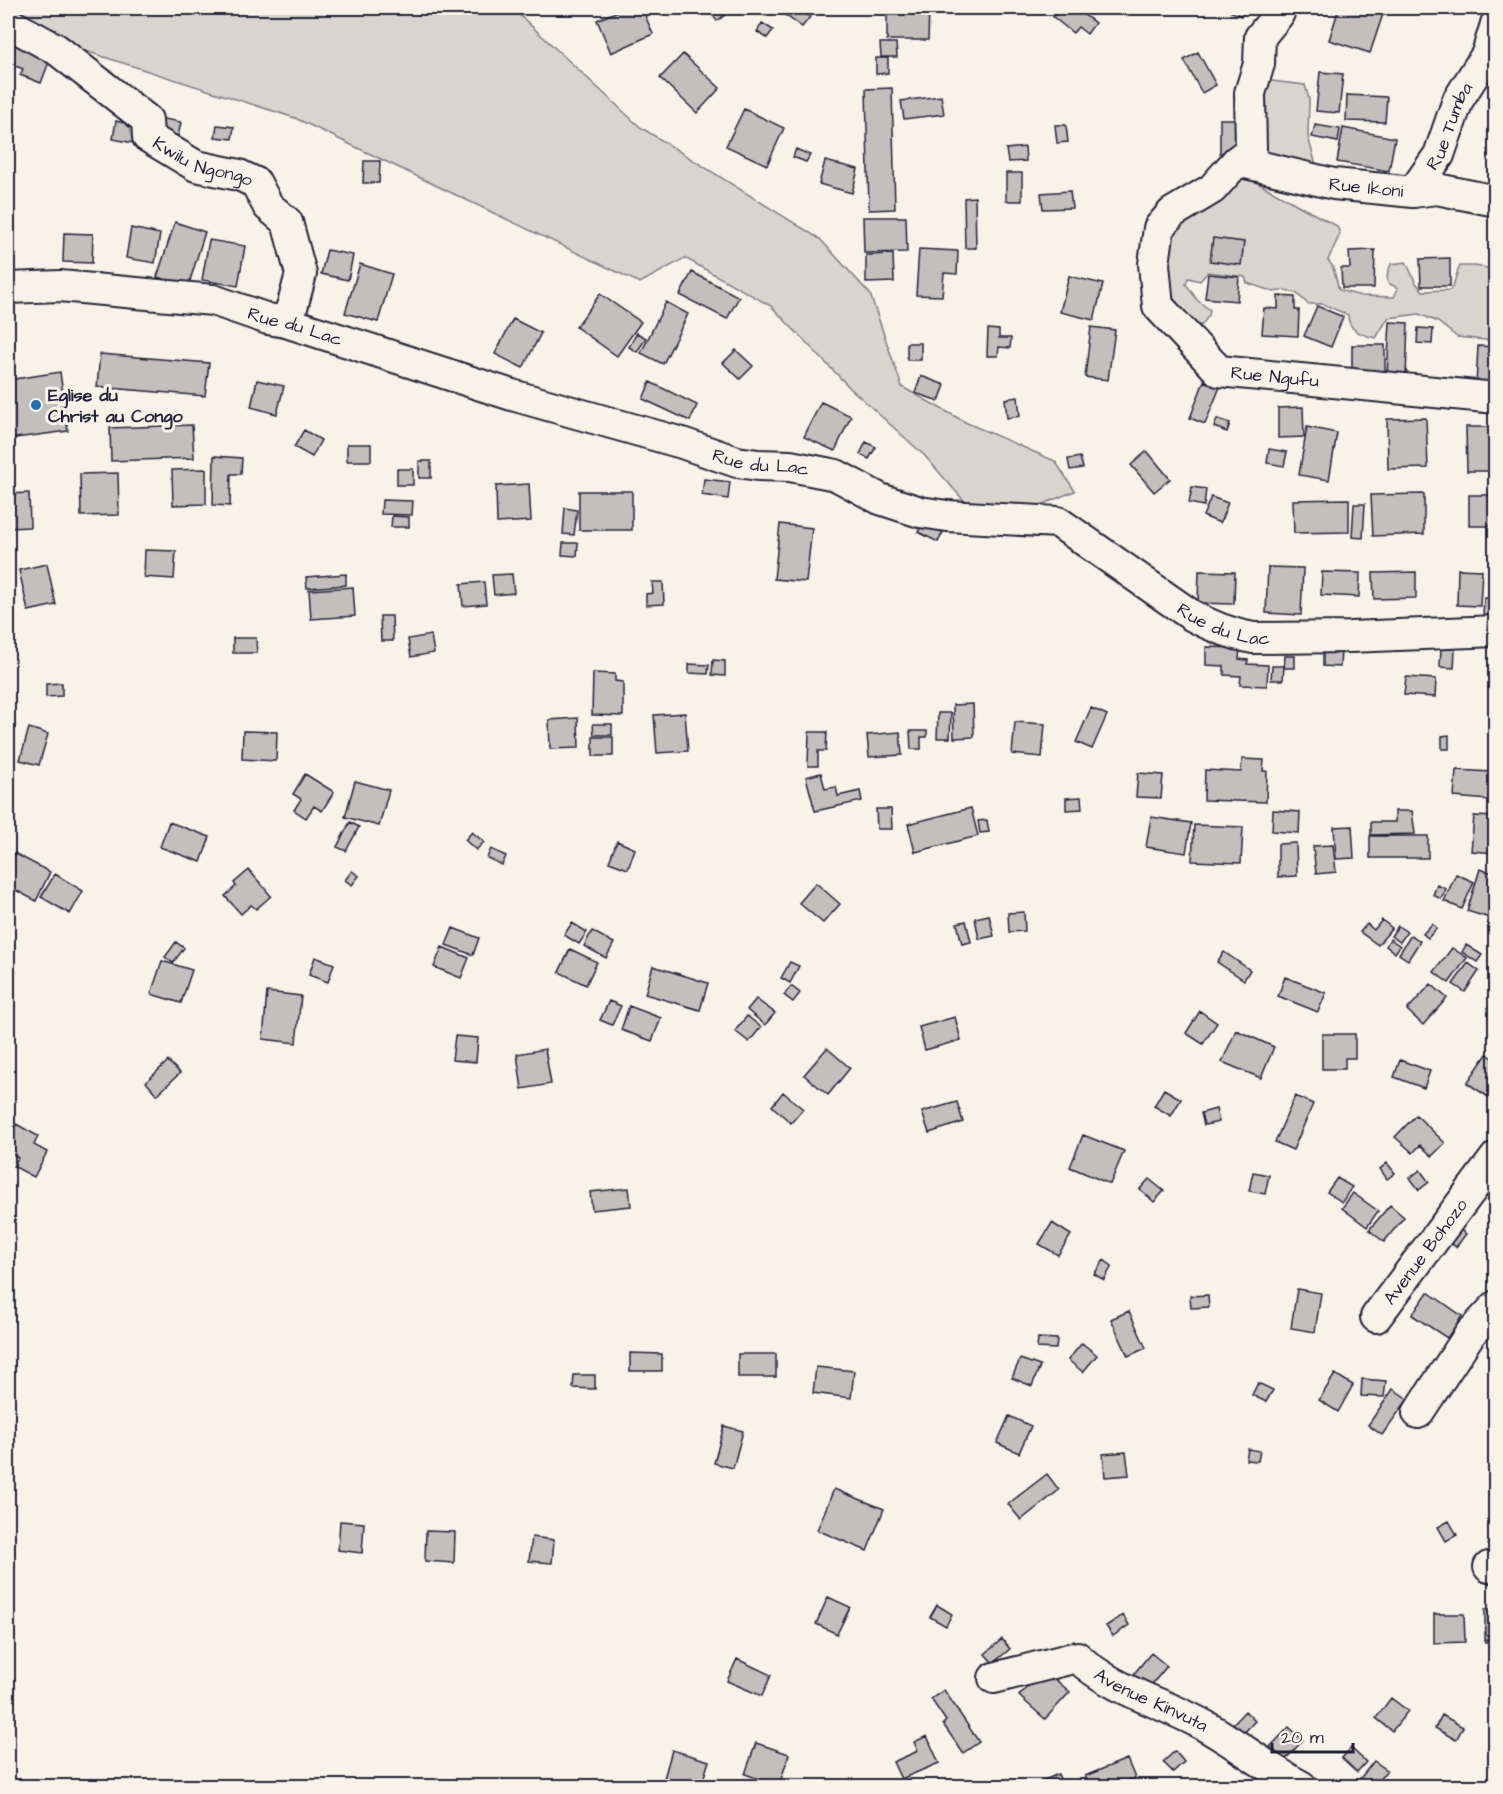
<svg xmlns="http://www.w3.org/2000/svg" width="1503" height="1794" viewBox="0 0 1503 1794" font-family="'Architects Daughter',sans-serif">
  <rect width="100%" height="100%" fill="#f7f3e8"/>
  <filter id="ink" filterUnits="userSpaceOnUse"><feTurbulence type="fractalNoise" baseFrequency=".0167" numOctaves="2"/><feDisplacementMap in="SourceGraphic" scale="12" xChannelSelector="R" yChannelSelector="G"/><feConvolveMatrix kernelMatrix="1 2 1 2 8 2 1 2 1" color-interpolation-filters="sRGB"/></filter>
  <g filter="url(#ink)">
    <path fill="#d8d5cf" stroke="#7d7c85" stroke-width="1.5" d="M8 8H512L640 127 820 239 870 294 902 387 967 423 1055 461 1075 491 987 527 924 455 850 388 771 306 685 258 640 283 295 118 51 40 8 15Z
      M1262 80 1305 85 1309 99 1308 137 1318 172 1257 154Z
      M1244 176C1276 192 1305 210 1337 226L1340 234 1328 260 1333 267 1339 290 1361 296 1394 297 1398 288 1388 283 1387 275 1391 264 1406 262 1416 283 1423 291 1450 290C1456 283 1455 275 1460 266H1474L1495 269V341L1457 337 1438 322 1419 314 1388 318 1376 338C1362 335 1348 331 1348 315L1323 304H1308L1296 293 1285 290 1274 292 1247 283 1245 277 1208 272 1200 281 1188 278 1186 284 1197 300 1210 310 1209 315 1201 326 1180 315 1162 279 1173 226Z"/>
    <path fill="#c2bfbd" stroke="#22223b" stroke-width="1.5" d="M625 8H642L653 34 611 53 597 20Z
      M707 8H734L717 21Z
      M775 8H796L810 17 802 27Z
      M887 8H929L928 40H887Z
      M1061 8H1075L1095 23 1087 34 1078 27 1073 33 1053 17Z
      M1231 8H1246L1241 16 1229 11Z
      M1339 8H1385L1370 53 1329 40Z
      M762 23 773 30 767 38 757 32Z
      M8 36 52 54 41 83 20 75 23 69 8 63Z
      M880 43H896L897 57H881Z
      M1198 52 1216 85 1202 93 1184 60Z
      M683 54 720 88 697 113 660 78Z
      M876 58H888V73L876 74Z
      M1320 72 1343 74 1339 113 1316 111Z
      M892 88 895 209 869 210 866 89Z
      M1347 95 1387 97 1385 122 1346 121Z
      M941 96 944 114 904 119 901 101Z
      M744 109 784 128 767 165 726 146Z
      M153 117 181 122 177 141 149 135Z
      M1220 119H1239L1240 153H1220Z
      M116 121 142 127 139 144 113 139Z
      M217 125 234 127 232 139 215 137Z
      M1055 125H1066L1068 142 1057 143Z
      M1315 125 1340 129 1338 142 1312 137Z
      M1343 128 1395 138 1389 171 1337 162Z
      M1025 147 1026 161 1008 162 1006 149Z
      M796 149 810 155 806 162 793 157Z
      M364 161H380L379 183H363Z
      M825 161 858 169 852 193 819 184Z
      M1006 173H1022V201H1006Z
      M1070 191 1072 208 1043 209 1041 193Z
      M975 197 976 248H965L964 198Z
      M863 217H906L907 252 864 253Z
      M175 222 205 232 188 287 157 277Z
      M131 228 160 234 155 263 126 258Z
      M64 233 93 234 92 263 63 262Z
      M1213 238 1244 242 1241 265 1210 261Z
      M209 240 245 246 238 286 202 280Z
      M919 249 958 251 957 274 944 273 942 296 916 295Z
      M327 250 353 255 348 280 321 274Z
      M1375 250 1374 288H1342L1341 268H1350L1349 251Z
      M893 254 894 282 866 283V255Z
      M1450 258V286H1421L1420 259Z
      M360 264 392 274 378 322 345 313Z
      M692 272 739 297 727 319 680 295Z
      M1208 274 1239 277 1237 301 1205 298Z
      M1069 276 1103 284 1094 320 1060 312Z
      M600 294 641 322 617 356 576 327Z
      M1278 296 1295 297V310H1299L1298 336 1262 334 1264 308 1278 309Z
      M666 302 688 314 663 364 641 353Z
      M1317 306 1343 317 1331 347 1304 336Z
      M513 319 541 333 523 368 495 354Z
      M1390 322 1408 323 1406 377 1387 375Z
      M1091 327 1115 330 1108 380 1085 377Z
      M1418 328 1433 329 1432 344 1417 343Z
      M988 329 999 330V338H1011L1010 348 999 347 998 356H987Z
      M637 333 646 338 637 352 629 347Z
      M907 343H921V360H907Z
      M1352 345H1385V376L1352 375Z
      M1478 346 1496 347V387L1476 386Z
      M736 350 753 366 740 379 723 363Z
      M100 354 209 363 205 396 97 387Z
      M60 372 68 431 8 439V380Z
      M921 376 945 385 939 401 915 393Z
      M257 380 284 386 277 414 251 407Z
      M1204 381 1220 387 1205 424 1190 418Z
      M650 382 697 405 690 421 643 399Z
      M1018 397 1020 416 1007 418 1005 399Z
      M821 402 851 416 835 451 804 437Z
      M1303 407 1304 437 1278 438V408Z
      M1426 418 1428 468 1388 469 1387 419Z
      M1217 419 1230 423 1227 432 1214 427Z
      M192 425 194 458 111 461 110 428Z
      M1307 427 1337 433 1329 480 1299 475Z
      M1466 427H1496V471H1467Z
      M304 430 321 440 312 457 294 447Z
      M866 442 876 447 869 459 860 454Z
      M347 444H371V461H347Z
      M1269 449 1287 452 1284 466 1267 463Z
      M1147 451 1170 479 1154 492 1131 465Z
      M214 456 242 458 241 474H231L230 506 213 505Z
      M1080 457 1083 468 1070 470 1068 459Z
      M419 461H431V478H419Z
      M206 469V504L173 505 172 470Z
      M397 469H413V485H397Z
      M118 473 119 515 81 516 80 474Z
      M704 479 730 482 728 499 702 495Z
      M529 484 531 521 497 523 496 486Z
      M1192 487 1206 489 1204 506 1189 503Z
      M579 491H632V530H579Z
      M29 493 30 527 8 528V494Z
      M1424 494V534L1373 536 1371 495Z
      M1469 495H1496V526H1469Z
      M1211 497 1228 503 1220 523 1203 516Z
      M1349 499V532L1294 533 1293 500Z
      M382 500 413 501 412 515 381 514Z
      M1354 504H1365L1363 538 1352 537Z
      M565 508 577 510 574 535 563 534Z
      M392 516 409 517V527H391Z
      M923 522 943 532 938 542 918 532Z
      M780 524 812 528 806 582 774 579Z
      M563 543H578L577 556 562 555Z
      M145 550 176 551 174 579 144 577Z
      M47 564 56 605 28 611 19 570Z
      M1268 567 1303 568 1301 615 1266 613Z
      M1458 569 1482 570 1480 606 1457 605Z
      M1490 569 1496 570V594L1489 593Z
      M1199 571 1235 572 1234 604 1198 603Z
      M1322 572 1360 573 1359 597 1321 595Z
      M1416 572V598L1374 599 1373 573Z
      M346 574V585L307 588 306 577Z
      M512 574 514 593 494 595 492 575Z
      M484 582 486 604 463 606 461 584Z
      M652 582H663L664 604 646 605V594L653 593Z
      M353 587 355 616 311 619 309 590Z
      M1484 598 1496 599V616H1483Z
      M380 616H392L393 641H381Z
      M431 635 434 653 411 657 408 639Z
      M233 638H256L257 653H233Z
      M1206 647 1240 648 1239 659 1248 660 1247 664 1268 665 1267 686 1240 685 1241 676 1224 675V666L1206 665Z
      M1441 648 1455 649 1454 668 1440 667Z
      M1323 649 1341 650 1340 667 1323 666Z
      M1285 656H1295V668H1284Z
      M713 660 725 661V676L712 675Z
      M689 664 709 665 708 674 689 673Z
      M1272 666H1284L1283 680H1271Z
      M593 673 615 674V681L623 682V716L592 715Z
      M1406 677 1436 679 1435 697 1404 695Z
      M62 683V696L46 697V684Z
      M973 704 974 737 954 738 953 705Z
      M1091 708 1107 715 1092 749 1076 742Z
      M685 713 688 751 657 753 654 715Z
      M938 713H951L950 738H937Z
      M578 718 579 748 550 749 549 720Z
      M1015 722 1045 724 1042 757 1012 754Z
      M593 724H612V735H594Z
      M29 728 48 734 39 765 20 760Z
      M243 731 277 732 276 761 242 759Z
      M910 731H927V737H921V749H911Z
      M809 732H827L826 751H818V766H808Z
      M900 732 902 755 869 757 867 735Z
      M1449 735V749H1442V736Z
      M593 737H613V756H593Z
      M1242 759 1264 760 1263 771H1267L1266 802 1204 800 1205 770 1241 772Z
      M1456 770 1491 772 1489 800 1454 797Z
      M821 773 825 789 836 787 838 796 860 791 862 801 815 811 806 777Z
      M1138 773 1163 775 1161 798 1136 797Z
      M305 774 334 792 322 811 314 806 306 818 294 810 301 799 293 794Z
      M355 781 389 790 379 826 345 817Z
      M1081 797 1082 809 1066 810V798Z
      M971 808 978 836 915 852 908 824Z
      M876 809H891L892 829H877Z
      M1273 810 1300 812 1299 833 1272 831Z
      M1395 811H1412L1415 834 1371 835V822H1395Z
      M1474 816 1496 817V853L1471 851Z
      M1151 817 1191 823 1186 853 1146 847Z
      M987 820 989 832 980 833 978 821Z
      M169 822 210 837 201 862 160 847Z
      M350 822 359 827 346 851 337 847Z
      M1194 825 1243 827 1241 863 1192 861Z
      M1352 826 1354 858 1336 859 1334 827Z
      M472 832 484 842 476 850 465 840Z
      M1370 836H1428V858H1370Z
      M617 841 635 849 628 869 609 862Z
      M1296 843 1297 876 1278 877V844Z
      M1333 845 1336 872 1316 874 1313 846Z
      M491 849 506 856 502 865 487 858Z
      M14 853 50 872 36 901 8 886V866Z
      M1480 869 1496 874V912L1493 919 1467 911Z
      M249 870 271 896 256 909 251 905 241 914 225 896 236 886 234 883Z
      M352 871 359 876 352 885 345 880Z
      M55 874 83 891 70 914 41 897Z
      M1456 874 1474 882 1462 909 1444 901Z
      M816 883 840 904 823 923 799 903Z
      M1437 885 1446 889 1441 899 1433 895Z
      M1024 912 1025 931 1009 932 1008 913Z
      M989 915 994 936 979 939 975 918Z
      M1382 920 1392 928 1378 945 1360 932 1367 924 1374 930Z
      M966 921 971 942 962 944 957 923Z
      M572 923 587 932 579 944 564 935Z
      M1432 924 1437 928 1428 938 1423 934Z
      M1398 926 1407 932 1400 942 1391 936Z
      M453 928 479 938 473 955 446 945Z
      M592 931 614 943 606 958 584 946Z
      M1411 935 1420 941 1408 960 1399 954Z
      M1390 939 1400 946 1395 953 1386 946Z
      M176 942 184 948 173 963 165 957Z
      M1466 945 1482 955 1477 962 1462 952Z
      M442 947 469 958 461 978 434 967Z
      M1452 948 1467 958 1449 983 1434 972Z
      M570 949 597 962 586 985 559 972Z
      M1224 952 1250 970 1244 980 1217 962Z
      M315 957 334 964 328 982 309 975Z
      M162 961 192 970 181 1003 151 994Z
      M790 962 799 966 790 983 781 978Z
      M1468 963 1479 971 1465 992 1453 984Z
      M653 966 708 983 700 1010 645 994Z
      M8 969 16 971 11 994 8 993Z
      M1285 977 1326 993 1318 1012 1278 996Z
      M1431 984 1447 998 1423 1025 1407 1010Z
      M791 986 800 993 793 1002 784 995Z
      M267 992 301 996 296 1043 263 1039Z
      M756 999 775 1013 765 1025 747 1010Z
      M609 1001 621 1006 612 1025 600 1020Z
      M629 1006 661 1018 652 1041 621 1030Z
      M1200 1011 1217 1023 1203 1044 1186 1033Z
      M747 1016 761 1027 749 1042 735 1031Z
      M955 1017 961 1040 925 1050 919 1027Z
      M1236 1030 1274 1047 1261 1078 1222 1062Z
      M1322 1034H1355V1058H1345V1069H1322Z
      M455 1036 478 1038 476 1062 452 1060Z
      M827 1048 850 1068 828 1095 804 1075Z
      M545 1049 551 1084 522 1089 517 1054Z
      M1487 1054 1496 1060V1102L1467 1083Z
      M1400 1060 1430 1071 1424 1088 1394 1077Z
      M168 1061 180 1073 157 1095 146 1082Z
      M1164 1089 1181 1099 1171 1116 1154 1106Z
      M783 1092 803 1109 791 1123 772 1106Z
      M1295 1096 1313 1104 1293 1150 1275 1142Z
      M957 1102 963 1122 929 1133 922 1112Z
      M1216 1109 1219 1122 1204 1125 1201 1113Z
      M1416 1115 1445 1143 1432 1156 1420 1145 1413 1153 1395 1137Z
      M16 1124 38 1136 34 1145 47 1152 34 1177 13 1166 18 1158 8 1151V1138Z
      M1083 1135 1124 1151 1110 1184 1070 1167Z
      M1387 1163 1395 1173 1387 1179 1380 1169Z
      M1420 1170 1429 1182 1419 1190 1410 1178Z
      M1253 1172 1269 1175 1265 1194 1249 1191Z
      M1337 1178 1352 1187 1342 1202 1327 1192Z
      M1149 1179 1164 1191 1154 1202 1140 1189Z
      M629 1188 631 1206 592 1210 590 1192Z
      M1353 1193 1378 1211 1367 1227 1342 1208Z
      M1390 1205 1404 1217 1384 1242 1369 1230Z
      M1052 1223 1071 1235 1058 1255 1039 1244Z
      M1452 1224 1466 1234 1456 1247 1442 1238Z
      M1104 1260 1112 1266 1104 1280 1094 1274Z
      M1297 1289 1321 1293 1315 1332 1291 1328Z
      M1428 1292 1462 1316 1447 1338 1412 1315Z
      M1208 1295 1209 1307 1191 1308 1190 1296Z
      M1129 1311 1146 1348 1128 1356 1111 1319Z
      M1038 1338 1057 1339 1056 1349 1037 1348Z
      M1082 1343 1097 1355 1083 1372 1068 1360Z
      M630 1353 662 1354V1371H630Z
      M738 1354H776V1377H738Z
      M1020 1359 1040 1366 1032 1386 1012 1378Z
      M816 1367 854 1371 851 1398 813 1393Z
      M1335 1374 1353 1385 1338 1412 1319 1400Z
      M574 1375H595V1389L573 1388Z
      M1362 1379 1386 1381 1384 1397 1361 1396Z
      M1258 1383 1273 1390 1266 1402 1252 1395Z
      M1393 1389 1408 1399 1382 1435 1368 1425Z
      M1009 1416 1031 1426 1019 1453 997 1443Z
      M724 1426 743 1431 733 1468 714 1463Z
      M1248 1449 1260 1451 1258 1461 1246 1460Z
      M1126 1452 1129 1475 1105 1477 1103 1454Z
      M1047 1474 1059 1490 1021 1520 1008 1504Z
      M834 1489 884 1509 867 1551 817 1530Z
      M340 1521 364 1523 362 1553 338 1550Z
      M1449 1521 1457 1535 1446 1541 1438 1527Z
      M426 1531 455 1532 454 1563 425 1561Z
      M532 1537 554 1540 552 1563 529 1561Z
      M828 1597 850 1607 837 1634 816 1624Z
      M937 1605 952 1614 946 1626 930 1617Z
      M1485 1609H1496V1643H1485Z
      M1434 1614H1464L1465 1642 1434 1643Z
      M1123 1615 1129 1625 1113 1636 1106 1626Z
      M1002 1639 1010 1649 993 1663 985 1654Z
      M1151 1653 1167 1666 1144 1694 1128 1681Z
      M737 1659 771 1675 762 1696 727 1681Z
      M1043 1669 1070 1692 1045 1719 1019 1696Z
      M944 1690 979 1742 963 1753 943 1724 946 1721 931 1699Z
      M1391 1698 1408 1711 1392 1731 1376 1718Z
      M1245 1711 1255 1721 1240 1737 1229 1728Z
      M1442 1715 1463 1727 1456 1740 1435 1728Z
      M1289 1727 1303 1740 1285 1760 1270 1747Z
      M927 1736 939 1763 901 1779 893 1762 918 1751 914 1742Z
      M756 1743 789 1754 779 1786 745 1774Z
      M1351 1748 1366 1762 1357 1772 1342 1758Z
      M672 1750 709 1761 701 1786H679L663 1782Z
      M1175 1751 1184 1762 1173 1772 1163 1762Z
      M1127 1759 1135 1778 1113 1786H1090L1085 1776Z
      M1374 1761 1387 1770 1374 1786H1354Z
      M1058 1774 1063 1786H1031Z"/>
    <g fill="none" stroke-linecap="round" stroke-linejoin="round">
      <g stroke="#22223b" stroke-width="34">
        <g id="street">
          <path id="s1" d="M1281 8 1278 15 1260 37 1259 64 1250 93 1251 150 1237 161 1212 189 1172 213 1159 228 1154 264 1158 306 1219 371 1496 398"/>
          <path id="s2" d="M8 23 56 49 147 120 148 137 196 166 239 175 256 183 268 206 287 222 301 274 293 304 286 322"/>
          <path id="s3" d="M1237 161 1334 184 1413 192 1437 189 1496 201"/>
          <path id="s4" d="M1413 192 1439 155 1458 100 1487 54 1496 24"/>
          <path id="s5" d="M8 288 60 286 213 300 268 319 286 322 512 395 682 443 737 462 758 465 790 466 836 475 880 499 920 512 947 516 1058 522 1191 615C1210 626 1231 634 1253 638L1350 637 1496 631"/>
          <path id="s6" d="M1376 1317 1496 1157"/>
          <path d="M1418 1413 1470 1334 1496 1306"/>
          <path d="M1489 1567H1496"/>
          <path id="s7" d="M994 1678 1077 1657C1114 1692 1164 1702 1207 1727 1239 1745 1268 1769 1301 1786"/>
        </g>
      </g>
      <use href="#street" stroke="#f7f3e8" stroke-width="30"/>
    </g>
  </g>
  <circle fill="#1f6fb2" stroke="#f7f3e8" stroke-width="2" cx="36" cy="405" r="6"/>
  <g text-anchor="middle" stroke-width="6" stroke-linejoin="round" paint-order="stroke">
    <g font-size="18" fill="#22223b" stroke="#f7f3e8">
      <text dy="6" stroke="none"><textPath href="#s4" startOffset="76">Rue Tumba</textPath></text>
      <text dy="6" stroke="none"><textPath href="#s2" startOffset="248">Kwilu Ngongo</textPath></text>
      <text dy="6" stroke="none"><textPath href="#s3" startOffset="132">Rue Ikoni</textPath></text>
      <text dy="6" stroke="none"><textPath href="#s5" startOffset="292">Rue du Lac</textPath></text>
      <text dy="6" stroke="none"><textPath href="#s1" startOffset="496">Rue Ngufu</textPath></text>
      <text dy="6" stroke="none"><textPath href="#s5" startOffset="778">Rue du Lac</textPath></text>
      <text dy="6" stroke="none"><textPath href="#s5" startOffset="1282">Rue du Lac</textPath></text>
      <text dy="6" stroke="none"><textPath href="#s6" startOffset="82">Avenue Bohozo</textPath></text>
      <text dy="6" stroke="none"><textPath href="#s7" startOffset="172">Avenue Kinvuta</textPath></text>
    </g>
    <g font-size="18" font-weight="bold" fill="#22223b" stroke="#f7f3e8" text-anchor="start">
      <text x="48" y="401">Eglise du<tspan x="48" dy="21">Christ au Congo</tspan></text>
    </g>
  </g>
  <rect width="1503" height="1794" fill="none" stroke="#f7f3e8" stroke-width="30"/>
  <rect x="15" y="15" width="1473" height="1764" fill="none" stroke="#22223b" stroke-width="2" filter="url(#ink)"/>
  <path d="M1272 1743v9h81v-9" fill="none" stroke="#22223b" stroke-width="3"/>
  <text x="1281" y="1743" font-size="18" fill="#22223b" stroke="#f7f3e8" stroke-width="4.5" paint-order="stroke">20 m</text>
</svg>
